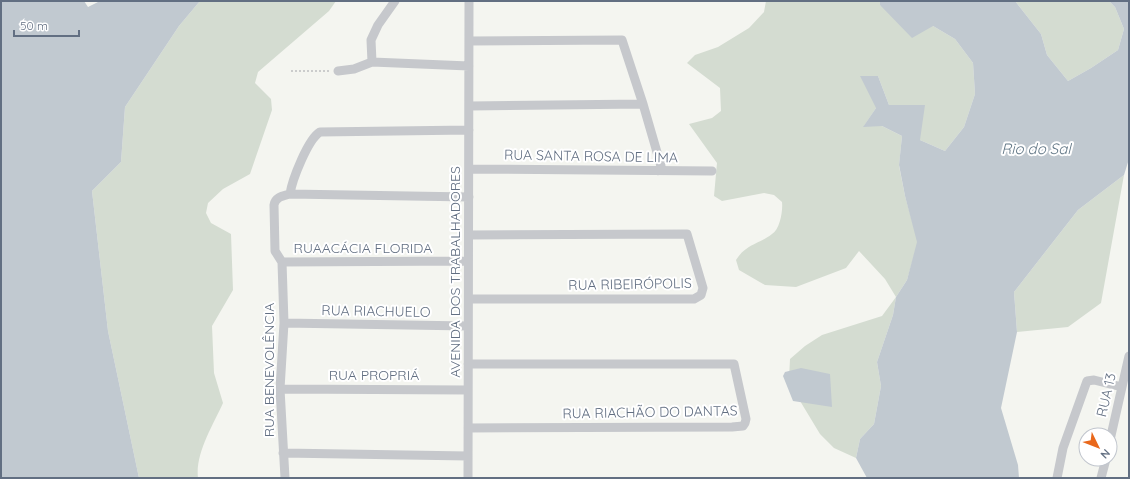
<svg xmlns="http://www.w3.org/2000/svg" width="1130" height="479" viewBox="0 0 1130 479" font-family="Quicksand,sans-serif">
  <rect width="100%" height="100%" fill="#f4f5f0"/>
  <path fill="#d4dcd1" d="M200 1H336L329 11 258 72 255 83 271 99 272 110 250 174 223 189 208 203 206 213 211 223 231 234 233 290 212 326 214 373 223 403C213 425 195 454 198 478H139L108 331 92 191 121 162 125 107 179 26Z
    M766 1H880V5L933 26 955 39 973 63 975 94 964 127 945 151 920 140 889 105 878 76 876 108 864 126H882L902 136 899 166 905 196 918 242 907 280 896 297 893 315 877 362 881 386 874 424 860 439 856 458 834 448 820 434 791 386 789 379 790 359 805 346 822 335 882 316 896 297 885 279 859 251 846 268 796 287 765 285 739 270 736 260C747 243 758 245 772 234 780 229 783 211 782 202L774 195 764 193 722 201 714 196 717 163 689 124 712 118 721 111 720 88 687 63 695 55 718 47 749 28 764 12Z
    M1015 1H1109L1115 7 1124 29 1118 50 1091 68 1068 81 1047 55 1041 34Z
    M1124 175 1101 303 1068 327 1017 332 1014 292 1078 210Z"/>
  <path fill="#c1c9d0" d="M1 1H84L88 7 100 1H200L179 26 125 107 121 162 92 191 108 331 139 478H1Z
    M880 1H1015L1041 34 1047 55 1068 81 1091 68 1118 50 1124 29 1115 7 1109 1H1129V159L1124 175 1078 210 1014 292 1017 332 1001 408 1018 465 1019 478H867L856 458 860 439 874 424 881 386 877 362 893 315 896 297 907 280 917 242 905 196 899 165 902 136 882 126 863 127 876 108 860 76H878L889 105H925L920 140 945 151 964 127 975 94 973 63 955 39 933 26 912 38 880 5Z
    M801 368 830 374 832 407 793 401 783 376 785 372Z"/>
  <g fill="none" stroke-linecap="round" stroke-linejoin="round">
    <path stroke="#bdbec0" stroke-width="1.5" stroke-dasharray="2 2" stroke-linecap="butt" d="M291 71H329"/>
    <path stroke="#c6c8cc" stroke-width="9" d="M395 1 378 25 371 40 372 62 469 66
      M470 41 622 40 643 104 661 166 658 171
      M338 71 354 69 372 62
      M470 106 643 104
      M469 169 712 171
      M290 194C292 180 308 139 320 132L469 130
      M282 262 275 251 274 205C275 197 283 196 290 194L469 197
      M282 262 284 323 280 389 285 478
      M282 262 468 261
      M469 299H694L701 295 703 288 687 234 469 235
      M284 323 468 326
      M280 389 468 390
      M468 428 732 427 743 426 745 423 746 419 734 364H468
      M1110 440 1129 356
      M283 453 468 456
      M468 478 469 1
      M1057 478 1063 448 1087 381 1094 380 1122 387
      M1101 478 1106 459"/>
  </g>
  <g text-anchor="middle" stroke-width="4" stroke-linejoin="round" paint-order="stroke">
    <g font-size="14" fill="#626f82" stroke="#fff">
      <text transform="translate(591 156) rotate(1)" y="5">RUA SANTA ROSA DE LIMA</text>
      <text x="363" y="253">RUAACÁCIA FLORIDA</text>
      <text transform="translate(455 272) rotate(-90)" y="5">AVENIDA DOS TRABALHADORES</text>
      <text transform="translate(630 284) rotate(-1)" y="5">RUA RIBEIRÓPOLIS</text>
      <text transform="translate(376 311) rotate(1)" y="5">RUA RIACHUELO</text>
      <text transform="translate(269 370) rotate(-90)" y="5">RUA BENEVOLÊNCIA</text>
      <text x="374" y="380">RUA PROPRIÁ</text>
      <text transform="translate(1106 395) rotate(-77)" y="5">RUA 13</text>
      <text transform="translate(650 412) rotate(-1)" y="5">RUA RIACHÃO DO DANTAS</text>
    </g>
    <g font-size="15" font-style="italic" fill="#637887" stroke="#fff">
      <text x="1036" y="154">Rio do Sal</text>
    </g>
  </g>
  <rect width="1130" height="479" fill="none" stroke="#626f82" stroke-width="4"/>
  <g transform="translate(1098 447) rotate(133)"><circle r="19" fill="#ffffff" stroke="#c0c5cd"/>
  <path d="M0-3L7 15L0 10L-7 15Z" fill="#e9681b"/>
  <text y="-6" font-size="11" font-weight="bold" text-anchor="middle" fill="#626f82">N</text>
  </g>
  <path d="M14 30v6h65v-6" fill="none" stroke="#626f82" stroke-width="2"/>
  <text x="20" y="30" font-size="12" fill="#626f82" stroke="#ffffff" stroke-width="3" paint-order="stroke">50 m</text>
</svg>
